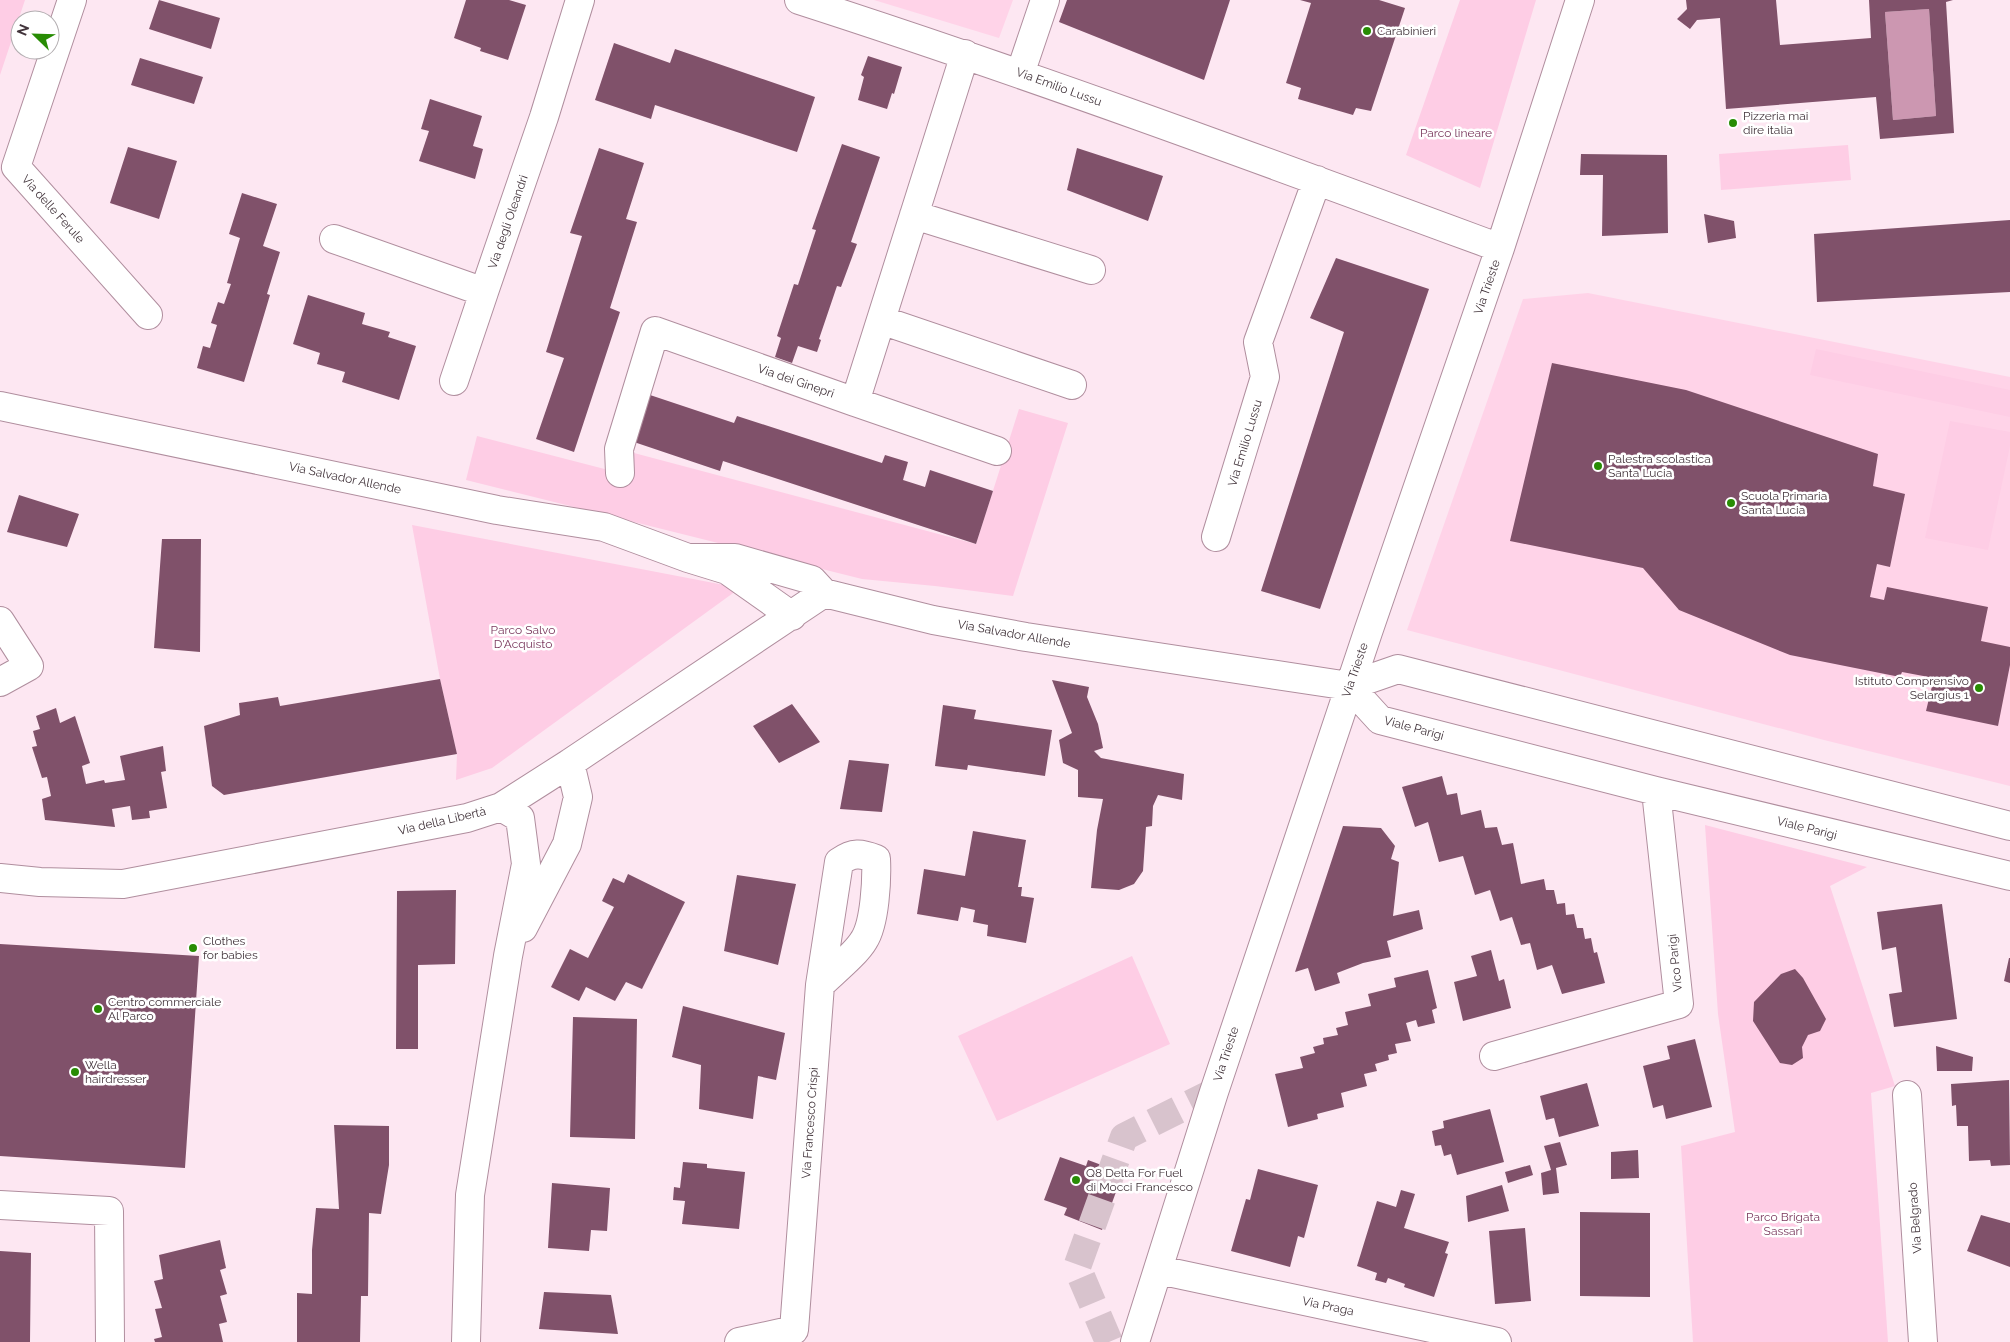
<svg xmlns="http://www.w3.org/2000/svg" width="2010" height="1342" viewBox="0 0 2010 1342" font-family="Raleway,sans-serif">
  <rect width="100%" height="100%" fill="#fde7f2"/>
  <path fill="#ffd3e8" d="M874 0H1013L999 38Z
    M1588 293 2010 377V786L1824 740 1407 630 1523 299Z"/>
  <path fill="#fecde5" d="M0 0H25L0 75Z
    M1460 0H1536L1480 188 1406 155Z
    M1848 145 1851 180 1721 190 1719 154Z
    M1816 349 2010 390V417L1810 375Z
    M1019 409 1068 423 1013 596 935 586 862 579 466 480 477 436 620 473 619 449 976 544Z
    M1950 421 2010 432V446L1988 550 1925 538Z
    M412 525 740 588 492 768 456 780 457 754 440 679Z
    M1705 825 1867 867 1830 886 1895 1086 1871 1093 1888 1342H1693L1681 1146 1735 1132 1718 1014Z
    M1132 956 1170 1044 997 1121 958 1036Z"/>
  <path fill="#cc97b1" d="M1929 9 1936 116 1893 120 1885 12Z"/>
  <path fill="#80516a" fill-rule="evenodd" d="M159 0 220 18 211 49 149 29Z
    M466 0H509L526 5 508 60 480 51 481 48 454 38Z
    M1067 0H1230L1204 80 1059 22Z
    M1300 0H1379L1405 8 1371 111 1356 108 1353 115 1298 99 1301 88 1286 83 1311 3Z
    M1686 0H1776L1780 45 1871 38 1869 0H1953L1946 2 1954 133 1880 139 1876 97 1726 109 1720 18 1697 20 1690 29 1677 19 1687 9ZM1929 9 1936 116 1893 120 1885 12Z
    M614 43 670 63 675 49 815 97 797 152 655 105 651 119 595 100Z
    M868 56 902 67 894 94 892 93 887 109 858 100 864 77 861 75Z
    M140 58 203 77 194 104 131 85Z
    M430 99 482 116 473 146 483 149 475 179 419 161 429 131 421 129Z
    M842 144 880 157 851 242 857 244 841 287 837 286 819 339 821 340 817 352 798 346 792 363 775 357 781 338 777 336 794 284 798 285 816 230 812 229Z
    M128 147 177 161 159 219 110 203Z
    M599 148 644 163 626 219 637 222 610 308 620 312 574 452 536 439 564 358 546 352 582 236 570 233Z
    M1077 148 1163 176 1148 221 1067 190Z
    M1581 154 1667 155 1668 233 1602 236 1603 175H1580Z
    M242 193 277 204 263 246 280 252 267 294 270 295 244 382 197 368 203 346 210 348 217 325 211 323 218 302 224 304 231 284 227 283 240 238 229 234Z
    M1704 214 1734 221 1736 238 1708 243Z
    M2010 220V292L1817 302 1814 234Z
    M1336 258 1429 289 1320 609 1261 591 1344 332 1310 318Z
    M308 295 365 313 362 324 390 332 388 337 416 346 399 400 342 382 345 372 317 364 320 353 293 344Z
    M1552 363 1686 390 1878 454 1873 486 1905 494 1890 567 1877 564 1870 597 1884 600 1887 587 1988 607 1981 641 2010 647V665L1998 726 1926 711 1934 678 1902 672 1900 677 1790 655 1679 610 1643 568 1510 541Z
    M647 394 734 423 737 416 882 463 885 455 908 462 903 480 925 487 930 470 993 491 976 544 723 461 720 471 631 441Z
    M19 495 79 514 67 547 7 532Z
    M162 539H201L200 652 154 648Z
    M440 679 457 754 224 795 212 786 204 726 240 715 239 703 278 697 280 706Z
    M1052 680 1089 687 1087 697 1098 724 1103 748 1094 751 1101 758 1184 774 1182 800 1158 795 1153 806 1152 826 1146 827 1143 871 1134 884 1119 890 1091 888 1097 830 1103 799 1078 797V770L1063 763 1059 740 1072 733Z
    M792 704 820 742 779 763 753 726Z
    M943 705 976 710 974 719 1052 730 1045 776 968 765 967 770 935 766Z
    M56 708 60 723 75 716 90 763 82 766 86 784 104 780 105 783 125 780 120 756 163 746 166 771 161 772 167 808 149 811 150 818 132 820 130 806 112 809 115 827 45 820 42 799 51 796 47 777 42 778 32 747 37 746 33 731 40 729 36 716Z
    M849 760 889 764 882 812 840 809Z
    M1442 776 1447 795 1457 793 1461 815 1481 810 1485 828 1497 827 1502 845 1513 843 1521 884 1544 879 1546 890H1554L1557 904 1565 903 1566 915 1574 914 1577 928H1583L1585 939 1591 938 1594 953 1597 952 1605 983 1562 994 1552 965 1537 970 1530 943 1521 945 1512 917 1500 921 1490 890 1475 895 1463 856 1439 862 1428 822 1415 827 1402 787Z
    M1343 826 1381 828 1395 846 1391 859 1399 862 1393 916 1419 910 1423 929 1387 941 1391 957 1363 963 1337 973 1340 983 1315 991 1308 968 1295 972Z
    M973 831 1026 840 1018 887H1022L1021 896 1034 898 1026 943 987 936 988 925 973 922 975 910 961 907 958 921 917 914 924 869 965 876Z
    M628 874 685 902 642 989 626 982 615 1001 586 987 579 1001 551 987 570 949 588 958 614 907 602 901 613 878 624 883Z
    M737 875 796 884 778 965 724 951Z
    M456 890 455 964 418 965V1049H396L397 891Z
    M1942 904 1957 1019 1894 1027 1889 994 1902 992 1896 947 1882 950 1877 912Z
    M0 944 199 956 185 1168 0 1156Z
    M1491 950 1499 981 1504 979 1511 1008 1463 1021 1454 982 1477 976 1471 956Z
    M2009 958H2010V983L2004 981Z
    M1795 969 1803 978 1826 1019 1820 1031 1808 1035 1802 1047 1803 1058 1792 1065 1780 1063 1753 1021 1754 1002 1781 974Z
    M1428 970 1437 1008 1432 1010 1435 1023 1418 1027 1416 1020 1406 1023 1411 1041 1395 1044 1397 1053 1388 1055 1389 1060 1375 1064 1377 1071 1364 1074 1367 1086 1341 1093 1344 1107 1317 1114 1318 1119 1288 1127 1275 1074 1303 1068 1300 1057 1315 1053 1313 1047 1324 1044 1323 1038 1338 1035 1336 1028 1348 1025 1345 1012 1371 1006 1368 994 1396 987 1394 978Z
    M683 1006 785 1033 776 1080 758 1076 753 1119 699 1109 701 1065 672 1057Z
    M573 1017 637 1019 635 1139 570 1137Z
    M1695 1039 1712 1107 1666 1119 1663 1105 1653 1108 1643 1066 1670 1059 1667 1046Z
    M1936 1046 1973 1057 1972 1071H1937Z
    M2009 1080 2010 1165 1991 1166 1990 1160 1969 1161 1968 1126H1957L1956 1105 1952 1106 1951 1084Z
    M1587 1083 1599 1126 1559 1137 1554 1118 1546 1120 1540 1096Z
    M1490 1109 1504 1162 1457 1175 1451 1154 1444 1156 1441 1145 1435 1146 1432 1131 1444 1128 1443 1121Z
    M334 1125 389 1126V1165L381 1214 369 1213 368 1296H361L360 1342H297V1293L312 1294V1250L316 1208 339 1209Z
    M1560 1142 1567 1165 1556 1168 1559 1193 1543 1195 1541 1173 1551 1170 1544 1146Z
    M1638 1150 1639 1178 1611 1179V1152Z
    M1060 1157 1086 1166 1088 1160 1123 1173 1102 1230 1064 1215 1067 1208 1044 1200Z
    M683 1162 707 1164V1168L745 1172 739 1229 682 1224 685 1201 673 1200 674 1187 680 1188Z
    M1530 1165 1533 1175 1508 1183 1505 1172Z
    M1258 1169 1318 1185 1304 1238 1298 1236 1290 1267 1231 1251 1246 1199 1250 1200Z
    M552 1183 610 1188 607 1231 591 1230 589 1251 548 1248Z
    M1502 1185 1509 1211 1468 1222 1466 1196Z
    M1401 1190 1415 1194 1404 1228 1449 1242 1445 1253 1448 1254 1434 1297 1404 1287 1405 1284 1388 1278 1386 1283 1375 1280 1377 1273 1357 1266 1377 1201 1396 1207Z
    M1580 1212 1650 1213V1297L1580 1296Z
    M1981 1215 2010 1223V1267L1967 1251Z
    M1525 1228 1531 1301 1495 1304 1489 1231Z
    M220 1240 226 1268 220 1270 227 1294 220 1296 227 1322 219 1324 223 1342H155L154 1339 162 1337 155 1309 162 1308 154 1281 163 1279 159 1255Z
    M0 1251 31 1253 30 1342H0Z
    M544 1292 611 1295 618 1334 539 1329Z"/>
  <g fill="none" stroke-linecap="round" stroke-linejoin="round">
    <path stroke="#d8c3cd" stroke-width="28" stroke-dasharray="28 14" stroke-linecap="butt" d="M1109 1342 1077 1267 1124 1137 1214 1092"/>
    <g stroke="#b08e9e" stroke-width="30">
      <path id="minor" d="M72 0 16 167 148 315
        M799 0C1035 76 1267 162 1500 248
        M1020 74 1045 0
        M914 215 1091 270
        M334 239 484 292 544 117 580 0
        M881 320 1072 385
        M454 381 484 292
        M855 402 997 451
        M0 406 497 510 604 527 688 558 727 570 792 616
        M620 473 619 449 655 331 855 402 965 54
        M1216 537 1265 377 1258 342 1317 180
        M688 558H735L812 580 824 593 933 620 1026 637 1349 686 1398 669 2010 826
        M0 621 29 666 0 682
        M1349 686 1380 720 1656 791 2010 876
        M0 878 40 882 123 884 467 818 501 807 570 763 824 593
        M523 928 567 844 578 797 570 763
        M1494 1056 1679 1004 1656 791
        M1907 1095 1923 1342
        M0 1205 109 1211 110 1342
        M1159 1270 1497 1342
        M466 1342 470 1195 508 956 526 864 520 818 501 807
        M739 1342 794 1330 820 985 839 862C853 852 861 853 876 859 877 879 875 923 864 940 856 954 832 973 820 985
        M1135 1342 1214 1092 1368 632 1500 248 1580 0"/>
    </g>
    <use href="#minor" stroke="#fff" stroke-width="28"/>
  </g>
  <g fill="#288c04" stroke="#fff" stroke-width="2">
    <circle cx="1367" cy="31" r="5"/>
    <circle cx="1733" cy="123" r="5"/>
    <circle cx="1598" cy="466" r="5"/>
    <circle cx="1731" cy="503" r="5"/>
    <circle cx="1979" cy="688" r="5"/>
    <circle cx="193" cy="948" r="5"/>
    <circle cx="98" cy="1009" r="5"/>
    <circle cx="75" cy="1072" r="5"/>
    <circle cx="1076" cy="1180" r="5"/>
  </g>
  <g text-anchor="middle" stroke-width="5" stroke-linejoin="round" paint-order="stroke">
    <g font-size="12" fill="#42343b" stroke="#fff" text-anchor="start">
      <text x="1377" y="35">Carabinieri</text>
      <text x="1743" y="120">Pizzeria mai<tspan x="1743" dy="14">dire italia</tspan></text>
      <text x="1608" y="463">Palestra scolastica<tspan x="1608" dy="14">Santa Lucia</tspan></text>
      <text x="1741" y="500">Scuola Primaria<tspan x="1741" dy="14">Santa Lucia</tspan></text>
      <text x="1969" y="685" text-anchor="end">Istituto Comprensivo<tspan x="1969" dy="14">Selargius 1</tspan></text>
      <text x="203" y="945">Clothes<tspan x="203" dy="14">for babies</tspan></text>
      <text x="108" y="1006">Centro commerciale<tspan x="108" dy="14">Al Parco</tspan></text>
      <text x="85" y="1069">Wella<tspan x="85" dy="14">hairdresser</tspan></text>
      <text x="1086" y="1177">Q8 Delta For Fuel<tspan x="1086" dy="14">di Mocci Francesco</tspan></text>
    </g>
    <g font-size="12" fill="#42343b" stroke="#fff">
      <text transform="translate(1059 87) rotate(20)" y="4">Via Emilio Lussu</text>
      <text transform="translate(53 209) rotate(48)" y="4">Via delle Ferule</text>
      <text transform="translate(508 222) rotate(-71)" y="4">Via degli Oleandri</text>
      <text transform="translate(1487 287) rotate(-71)" y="4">Via Trieste</text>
      <text transform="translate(796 381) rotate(19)" y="4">Via dei Ginepri</text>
      <text transform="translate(1245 443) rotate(-73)" y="4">Via Emilio Lussu</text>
      <text transform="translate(345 478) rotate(12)" y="4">Via Salvador Allende</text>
      <text transform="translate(1014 634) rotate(10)" y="4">Via Salvador Allende</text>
      <text transform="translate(1355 670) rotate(-71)" y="4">Via Trieste</text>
      <text transform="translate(1414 728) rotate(15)" y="4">Viale Parigi</text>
      <text transform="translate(442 821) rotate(-13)" y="4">Via della Libertà</text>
      <text transform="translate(1807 828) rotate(14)" y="4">Viale Parigi</text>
      <text transform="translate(1675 963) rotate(-96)" y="4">Vico Parigi</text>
      <text transform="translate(1226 1054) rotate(-72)" y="4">Via Trieste</text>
      <text transform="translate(810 1123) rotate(-86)" y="4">Via Francesco Crispi</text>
      <text transform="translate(1915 1218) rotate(-94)" y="4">Via Belgrado</text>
      <text transform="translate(1328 1306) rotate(12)" y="4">Via Praga</text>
    </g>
    <g font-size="12" fill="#79375c" stroke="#fff">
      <text x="1456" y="137">Parco lineare</text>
      <text x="523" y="634">Parco Salvo<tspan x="523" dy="14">D'Acquisto</tspan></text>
      <text x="1783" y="1221">Parco Brigata<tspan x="1783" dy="14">Sassari</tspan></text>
    </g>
  </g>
  <g transform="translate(35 35) rotate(293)"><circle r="24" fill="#ffffff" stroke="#b3aeb1"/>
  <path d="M0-4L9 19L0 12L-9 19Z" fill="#288c04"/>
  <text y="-8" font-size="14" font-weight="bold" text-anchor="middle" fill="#42343b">N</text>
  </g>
</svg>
